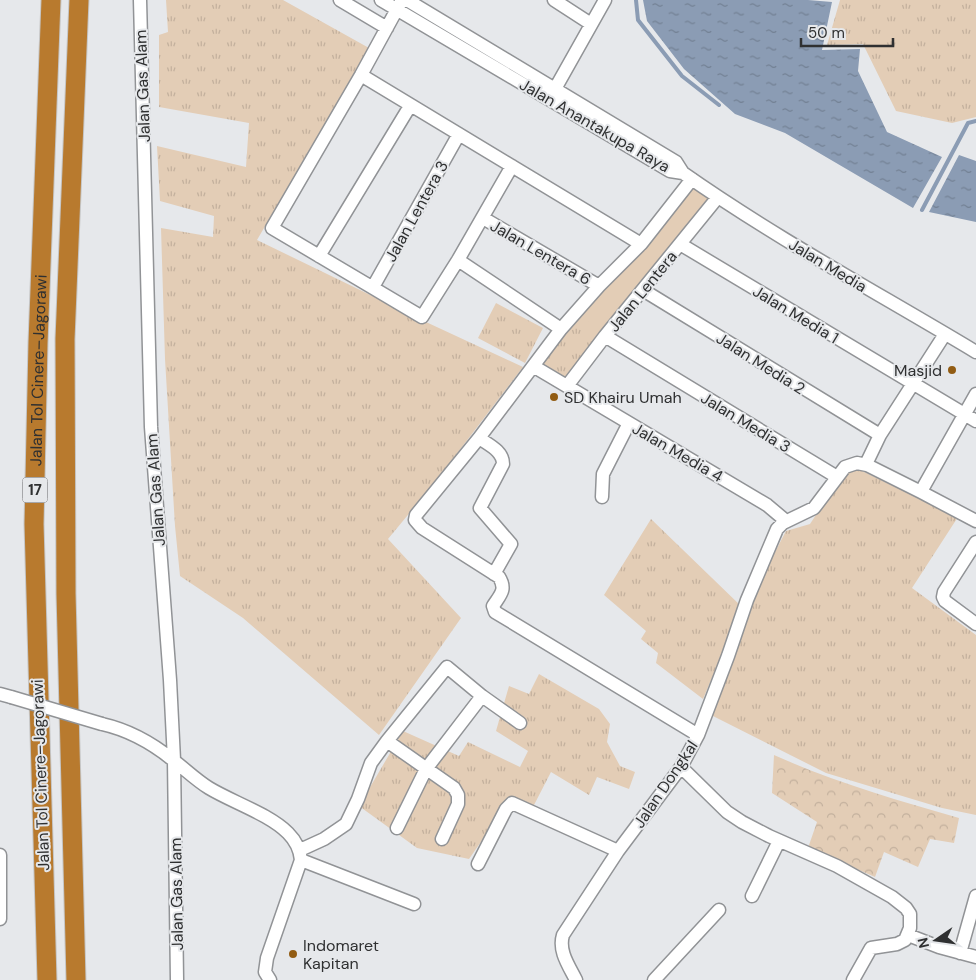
<svg xmlns="http://www.w3.org/2000/svg" width="976" height="980" viewBox="0 0 976 980" font-family="'DM Sans',sans-serif">
  <defs>
    <pattern id="grass-tufts" width="24" height="20" patternUnits="userSpaceOnUse" patternTransform="scale(1.25)"><rect width="24" height="20" fill="#e3cdb6"/><path d="M3 7l-1-3M5 7V3M7 7l1-3M15 17l-1-3M17 17v-4M19 17l1-3" fill="none" stroke="#c3b09d"/></pattern>
    <pattern id="forest-crowns" width="20" height="18" patternUnits="userSpaceOnUse" patternTransform="scale(1.25)"><rect width="20" height="18" fill="#e3cdb6"/><path d="M2 6a3 3 0 1 1 6 0M12 15a3 3 0 1 1 6 0" fill="none" stroke="#c3b09d"/></pattern>
    <pattern id="water-ripples" width="26" height="14" patternUnits="userSpaceOnUse" patternTransform="scale(1.25)"><rect width="26" height="14" fill="#8b9cb4"/><path d="M2 4q2-2 4 0t4 0M15 11q2-2 4 0t4 0" fill="none" stroke="#728093"/></pattern>
  </defs>
  <rect width="100%" height="100%" fill="#e6e8eb"/>
  <path fill="url(#grass-tufts)" d="M166 0H283L369 48 257 240 426 322 523 367 436 481 388 539 461 618 379 735 243 618 180 576 175 526 165 359 161 228 213 237 214 216 160 201 157 146 246 167 249 123 159 107V35L168 32Z
    M840 0H976V117L952 123 896 111 863 44 827 45Z
    M718 197 567 386 533 366 561 329Z
    M496 303 543 328 525 363 478 338Z
    M858 469 958 517 912 588 976 635V815L942 808 826 773 711 715 762 577 786 531 810 524 843 474Z
    M651 519 742 607 703 699 656 663 658 653 641 639 646 631 604 595Z
    M539 674 599 709 610 724 607 742 620 766 635 772 629 789 597 777 589 795 551 772 534 805 510 800 469 859 417 848 359 806 403 731 459 756 468 742 520 767 528 751 496 731 509 686 529 694Z"/>
  <path fill="url(#forest-crowns)" d="M774 755C834 782 896 800 959 818L954 843 930 839 918 867 884 852 875 877 808 848 817 822 772 793Z"/>
  <path fill="#e3cdb6" d="M692 185 711 200 601 333 580 315Z"/>
  <path fill="url(#water-ripples)" d="M643 0H808L832 2 822 50 860 49 858 71 887 132 942 157 913 208 785 133 735 114 684 69 647 21Z
    M959 155 976 161V222L929 212Z"/>
  <g fill="none" stroke-linecap="round" stroke-linejoin="round">
    <path stroke="#8b9cb4" stroke-width="4" d="M636 0 638 20 682 76 719 105
      M922 210 968 123 976 121"/>
    <g stroke="#919396" stroke-width="15">
      <path id="minor" d="M140 0 151 427 170 680 174 760 177 980
        M340 0 387 28
        M381 0 670 171 683 173
        M402 0 361 75 272 228 422 317 458 260 512 166
        M407 0 676 162 683 173C777 239 878 293 976 352
        M554 0 591 24
        M361 75 641 244
        M551 96 605 0
        M692 179 641 244 599 286 561 329 479 438 416 515 415 520 422 528 499 577C507 590 500 595 493 606L495 612 698 735
        M483 218 599 286
        M680 244 976 421
        M319 256 410 106
        M458 260 561 329
        M373 287 459 134
        M643 290 880 435
        M605 336 837 477
        M533 366 767 505 786 521
        M567 386 605 336 718 197
        M479 438C489 445 503 451 503 464L480 508 511 544 494 574
        M868 460 880 435 945 334
        M924 486 976 394
        M602 497 603 474 629 423
        M976 542 944 592 943 597 945 601 976 624
        M0 694 11 697
        M102 724C129 730 152 743 173 760 185 769 196 780 209 788 232 802 269 814 288 833 296 841 300 849 301 860L267 958 265 972 270 980
        M387 741 454 788 458 795V804L442 839
        M681 767 727 812 742 822 769 836 837 866 892 897 906 908 910 914V928L905 940 897 944 871 948 853 980
        M397 828 426 769 482 696
        M300 850 324 839 346 824 358 799 371 763 387 741 447 667 482 696 520 723
        M0 855V919
        M301 860 414 904
        M478 864 506 809 512 803 618 851
        M752 896 779 841
        M908 935 939 947 976 957
        M960 953 976 896
        M576 980C569 966 558 951 563 935L618 851 681 767 698 735 728 656 747 600 777 529 783 523 814 508 845 467 857 463 867 465 921 492 976 521
        M654 980 719 910"/>
    </g>
    <g stroke="#c5c5c5" stroke-width="21">
      <g id="highway">
        <path id="s1" d="M47 980 34 524 38 343 51 0"/>
        <path d="M76 980 66 594 65 339 79 0"/>
      </g>
    </g>
    <use href="#minor" stroke="#fff" stroke-width="12"/>
    <use href="#highway" stroke="#b87a2e" stroke-width="19"/>
    <g stroke="#919396" stroke-width="15" stroke-linecap="butt">
      <path id="minor-bridge" d="M11 697 102 724"/>
    </g>
    <use href="#minor-bridge" stroke="#fff" stroke-width="12"/>
  </g>
  <g fill="#925c13" stroke="#e6e8eb" stroke-width="2">
    <circle cx="952" cy="370" r="5"/>
    <circle cx="554" cy="397" r="5"/>
    <circle cx="293" cy="954" r="5"/>
  </g>
  <g text-anchor="middle" stroke-width="4" stroke-linejoin="round" paint-order="stroke">
    <rect fill="#e6e8eb" stroke="#666769" stroke-width="1" x="22.5" y="477.5" width="25" height="25" rx="4"/>
    <g font-size="15" font-weight="bold" fill="#2f3031">
      <text x="35" y="495">17</text>
    </g>
    <g font-size="16" fill="#2f3031" stroke="#e6e8eb">
      <text transform="translate(142 86) rotate(-92)" y="6">Jalan Gas Alam</text>
      <text transform="translate(595 125) rotate(30)" y="6">Jalan Anantakupa Raya</text>
      <text transform="translate(416 211) rotate(-61)" y="6">Jalan Lentera 3</text>
      <text transform="translate(541 252) rotate(30)" y="6">Jalan Lentera 6</text>
      <text transform="translate(828 265) rotate(31)" y="6">Jalan Media</text>
      <text transform="translate(642 291) rotate(-51)" y="6">Jalan Lentera</text>
      <text transform="translate(796 314) rotate(31)" y="6">Jalan Media 1</text>
      <text transform="translate(761 363) rotate(32)" y="6">Jalan Media 2</text>
      <text dy="6" stroke="none"><textPath href="#s1" startOffset="610">Jalan Tol Cinere–Jagorawi</textPath></text>
      <text transform="translate(746 422) rotate(31)" y="6">Jalan Media 3</text>
      <text transform="translate(678 452) rotate(30)" y="6">Jalan Media 4</text>
      <text transform="translate(155 490) rotate(-94)" y="6">Jalan Gas Alam</text>
      <text transform="translate(40 775) rotate(-92)" y="6">Jalan Tol Cinere–Jagorawi</text>
      <text transform="translate(665 784) rotate(-56)" y="6">Jalan Dongkal</text>
      <text transform="translate(176 894) rotate(-91)" y="6">Jalan Gas Alam</text>
    </g>
    <g font-size="16" fill="#2f3031" stroke="#e6e8eb" text-anchor="start">
      <text x="942" y="376" text-anchor="end">Masjid</text>
      <text x="564" y="403">SD Khairu Umah</text>
      <text x="303" y="951">Indomaret<tspan x="303" dy="18">Kapitan</tspan></text>
    </g>
  </g>
  <g transform="translate(936 940) rotate(257)" stroke="#e6e8eb" stroke-width="4" paint-order="stroke">
  <path d="M0-4L9 19L0 12L-9 19Z" fill="#2f3031"/>
  <text y="-8" font-size="14" font-weight="bold" text-anchor="middle" fill="#2f3031">N</text>
  </g>
  <path d="M801 38v8h92v-8" fill="none" stroke="#2f3031" stroke-width="2.5"/>
  <text x="808" y="38" font-size="15" fill="#2f3031" stroke="#e6e8eb" stroke-width="4" paint-order="stroke">50 m</text>
</svg>
